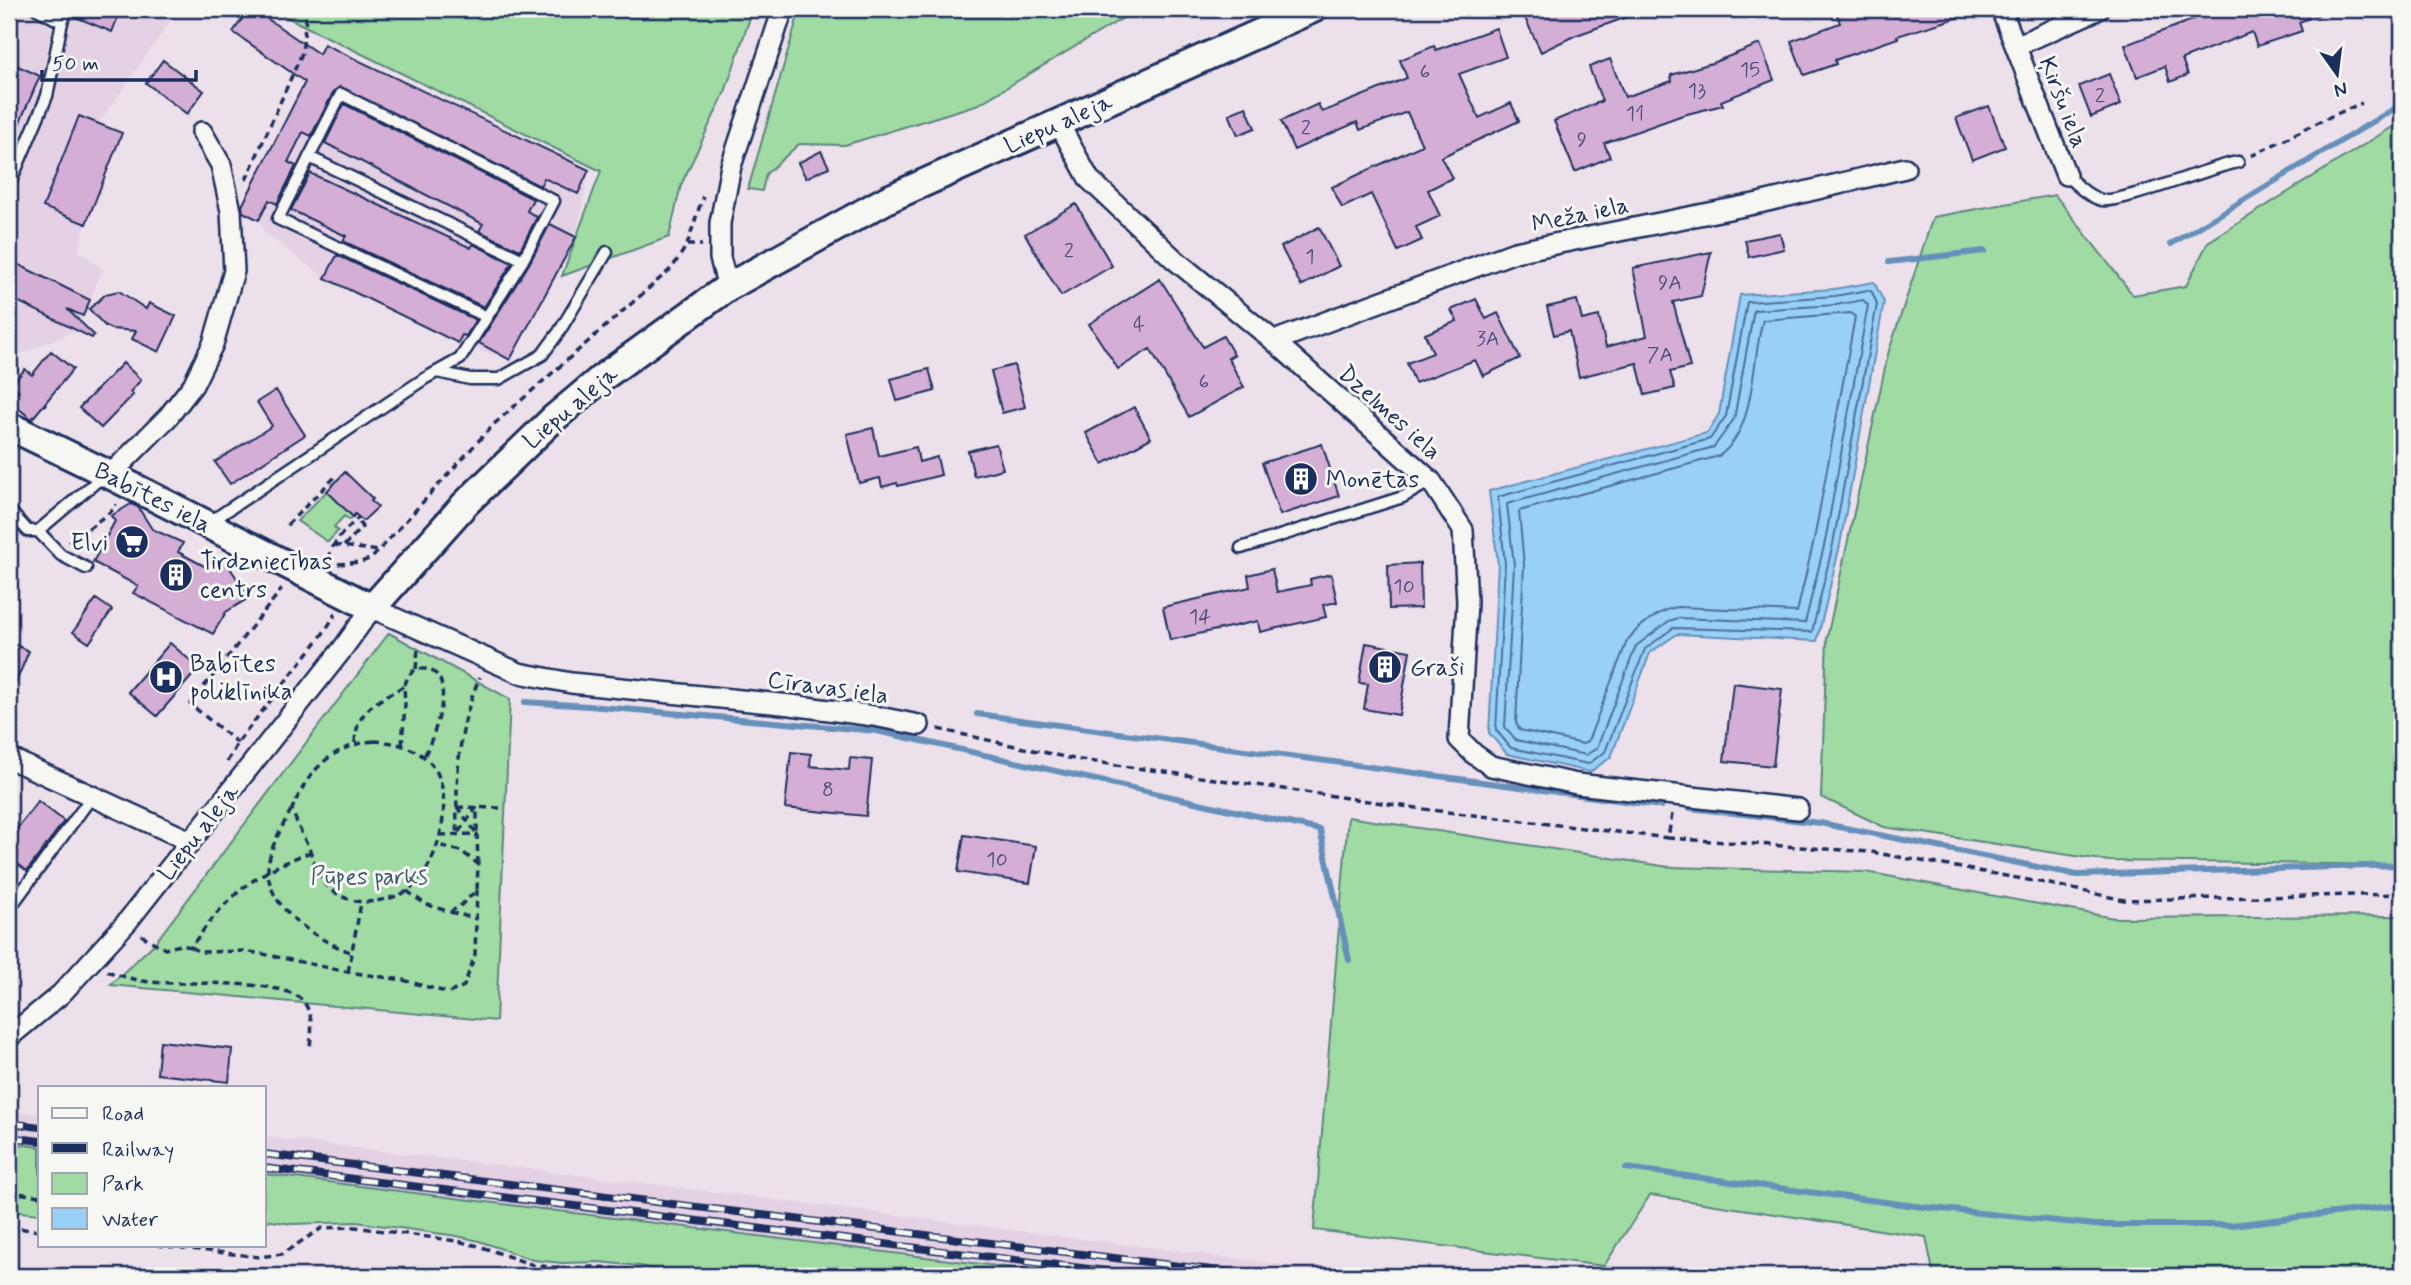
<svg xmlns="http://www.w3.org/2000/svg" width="2411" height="1285" viewBox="0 0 2411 1285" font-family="Mynerve,sans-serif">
  <rect width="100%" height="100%" fill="#ece0ea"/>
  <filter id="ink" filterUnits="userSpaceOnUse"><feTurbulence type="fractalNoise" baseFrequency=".0143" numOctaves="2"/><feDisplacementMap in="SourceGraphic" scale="14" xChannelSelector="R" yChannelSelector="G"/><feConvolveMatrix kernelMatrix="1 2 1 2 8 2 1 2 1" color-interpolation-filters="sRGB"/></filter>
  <g filter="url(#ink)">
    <path fill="#e5d1e4" d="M9 9H179L99 123 122 133 86 224 78 250 103 269 90 300 76 330 9 359Z
      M324 44 589 170 576 237 510 360 458 343 325 278 265 233 259 220 240 210Z
      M9 1111 40 1114V1147L9 1143Z
      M264 1137 580 1175 1372 1276H1076L264 1174Z"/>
    <path fill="#9fdba2" stroke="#5d8580" stroke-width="2" d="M270 9H753L725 92 681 185 669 237 562 276 601 171Z
      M800 9H1138L979 104 845 145 799 144 766 174 762 191 748 189Z
      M2402 121V865L2109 861 1884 827 1821 797 1827 638 1888 354 1933 217 2055 195 2133 295 2186 286 2208 242Z
      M327 491 353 517 349 520 344 516 334 527 338 531 328 542 297 521Z
      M389 633 510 699 496 1021 110 985 154 944Z
      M1348 817 1669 867 1866 872 2114 918 2402 916V1276H1934L1926 1237 1650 1195 1604 1266 1314 1230Z
      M9 1143 40 1147V1214L9 1211Z
      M264 1174 1076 1276H680L640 1266 599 1262 562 1263 533 1260 479 1241 457 1236 356 1222 292 1224 264 1220Z"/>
    <path fill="#98d0f7" stroke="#6690ba" stroke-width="2" d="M1874 282 1884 302 1840 545 1817 641 1677 634 1650 653 1611 757 1590 772 1507 754 1489 733 1498 564 1489 491 1707 433 1719 414 1740 295 1834 289Z"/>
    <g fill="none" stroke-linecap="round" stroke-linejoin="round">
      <path stroke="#4d6f9b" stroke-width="2" d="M1868 290 1872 292 1877 304 1833 544 1812 632 1673 628 1645 649 1605 752 1588 764 1511 748 1496 730 1505 564 1498 497 1710 439 1726 416 1747 302 1835 296Z
        M1863 300 1868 305 1825 542 1805 623 1678 618 1669 621 1636 646 1597 748 1586 755 1516 740 1505 727 1514 565 1507 504 1714 447 1734 419 1754 310 1836 305Z
        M1851 313 1855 317 1814 540 1797 612 1678 607C1661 609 1638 626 1627 641L1588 741 1583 744 1520 730 1516 723 1524 565 1519 511 1719 456C1757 429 1751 361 1763 320Z"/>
      <path stroke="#6690ba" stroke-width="6" d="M2022 9 2032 12 2046 9
        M2171 244 2402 104
        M1889 262 1985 251
        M525 702 589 706 877 731 1320 830 1349 960
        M977 714 1661 806
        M1690 808 1820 823 2077 875 2402 865
        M1626 1168 1923 1207 2095 1225H2232L2402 1205"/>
    </g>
    <path fill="#d5aed6" stroke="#1b2f5e" stroke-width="2" d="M75 9H121L112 32 73 16Z
      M249 9H253L319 54 324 44 589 170 578 194 544 178 540 186 340 87 334 91 311 136 303 132 288 162 296 166 277 204 269 200 259 220 243 212 242 206 305 82 233 32Z
      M1539 9H1644V11L1574 36 1541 52 1524 16Z
      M1857 9H1972L1973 13 1897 36 1898 38 1835 60 1836 64 1804 75 1791 41 1840 23 1837 15Z
      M2189 9H2328V11L2299 22 2302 31 2257 46 2252 32 2182 59 2188 75 2170 82 2165 66 2137 77 2125 45 2193 20Z
      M1496 28 1506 57 1459 74 1479 118 1511 103 1519 121 1441 157 1452 178 1428 190 1440 216 1416 227 1422 240 1398 251 1371 194 1342 208 1332 187 1422 145 1407 112 1360 130 1357 122 1294 150 1281 121 1318 104 1322 112 1407 78 1400 60 1434 46 1436 50Z
      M1760 44 1774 80 1721 101 1723 105 1683 115 1604 143 1610 157 1575 172 1554 121 1602 101 1589 67 1610 59 1625 97 1672 81 1671 75 1712 63Z
      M163 60 204 91 187 114 146 83Z
      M9 62 40 76 9 147Z
      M2109 74 2121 105 2091 117 2079 86Z
      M344 104 533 199 527 211 537 217 520 250 479 231 483 224 325 143Z
      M1989 106 2005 147 1972 160 1956 118Z
      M1246 107 1255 128 1238 135 1229 114Z
      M79 116 122 133 86 224 43 207Z
      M821 151 829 167 806 178 798 163Z
      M310 173 471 248 473 244 512 263 484 307 343 241 346 236 291 210Z
      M1076 204 1112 266 1061 296 1025 234Z
      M550 224 576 237 510 360 479 343 529 264Z
      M1319 227 1339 266 1301 286 1281 247Z
      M1780 233 1784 249 1749 257 1745 240Z
      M1711 252 1701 296 1673 302 1690 367 1670 372 1675 388 1645 395 1637 363 1579 377 1569 331 1554 335 1547 307 1577 300 1582 320 1599 316 1606 347 1647 336 1633 268Z
      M337 255 476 320 466 336 462 335 458 343 325 278Z
      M9 260 90 300 83 316 67 309 94 335 92 338 9 297Z
      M1160 279 1203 347 1223 336 1234 355 1228 358 1244 387 1189 417 1150 349 1118 369 1089 324Z
      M119 291 146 309 149 303 176 316 159 352 132 339 136 331 111 329 105 326 89 309 106 294Z
      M1476 299 1486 319 1498 313 1520 358 1483 376 1475 360 1415 383 1407 363 1433 353 1425 334 1457 321 1451 310Z
      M51 351 73 369 32 419 10 402 19 391 11 385 25 369 32 375Z
      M123 363 141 380 130 392 133 395 101 428 79 408Z
      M1014 365 1025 407 1002 413 991 371Z
      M929 369 935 391 897 401 891 379Z
      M276 390 305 435 230 484 215 462 272 426 257 402Z
      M1134 407 1151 438 1103 464 1086 433Z
      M873 428 879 456 916 447 919 462 937 457 941 475 898 486 897 483 882 487 880 478 859 483 847 434Z
      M996 444 1003 469 974 476 968 451Z
      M1322 444 1339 496 1280 515 1262 463Z
      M345 472 373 499 371 501 378 507 363 521 355 514 353 517 327 491Z
      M131 504 138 507 152 529 183 543 178 552 208 568 224 559 240 583 249 598 226 612 213 634 133 593 138 586 93 562 115 521 111 516Z
      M1420 563 1421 608 1389 609 1388 565Z
      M1272 569 1277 592 1311 585 1310 579 1331 574 1337 602 1323 605 1326 617 1260 632 1258 621 1170 640 1163 607 1250 587 1248 575Z
      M96 599 112 610 89 643 73 632Z
      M9 642 29 651 9 699Z
      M170 643 199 668 157 716 128 692Z
      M1366 643 1410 651 1399 715 1364 709 1368 684 1359 683Z
      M1733 683 1782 689 1773 766 1724 761Z
      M791 752 811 754 810 766 849 770 850 758 872 760 866 816 785 808Z
      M38 801 64 821 27 871 9 857V839Z
      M964 835 1036 846 1030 883 958 872Z
      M160 1041 232 1049 229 1082 157 1074Z"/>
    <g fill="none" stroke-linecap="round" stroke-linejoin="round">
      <g stroke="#1b2f5e" stroke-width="15">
        <path id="lane" d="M62 22 68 9
          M309 157 523 260
          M2066 175C2076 184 2087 196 2101 200 2121 204 2209 167 2238 162
          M9 186 47 96 62 22 37 9
          M437 372 470 379H499L542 355 559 332 607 252
          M9 510 28 531H38L96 482 107 477
          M210 522 424 379 460 359 523 260 554 201 341 94 278 219 487 317
          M38 531 61 555 86 568
          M1241 548 1403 497 1431 481
          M9 909 93 795"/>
      </g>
      <g stroke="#1b2f5e" stroke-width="24">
        <path id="street" d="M2001 9 2066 175
          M2016 46 2099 9
          M1058 122 1089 179 1174 259 1274 341 1431 481 1463 530 1467 602 1459 739 1474 754 1491 766 1577 784 1798 809
          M728 287 720 258V223L731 166 783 9
          M1274 341 1515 252 1759 203 1905 168
          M110 475 168 417 193 385 213 344 234 271 231 211 221 165 202 132
          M9 758 190 841
          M9 1037 61 994 127 922 341 651 372 608 519 673 571 683 791 705 874 716 919 725"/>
      </g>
      <g stroke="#1b2f5e" stroke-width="32">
        <path id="secondary" d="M9 426 110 475 372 608 465 504 553 419 603 377 728 287 888 199 1313 9"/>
      </g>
      <path stroke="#1b2f5e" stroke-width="3.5" stroke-dasharray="7 5" stroke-linecap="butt" d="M2251 156 2325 119 2362 103
        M246 180 302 53 307 9
        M687 245H702
        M9 395 15 388
        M44 404 46 406
        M287 525 337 475
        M69 543 114 509 116 504
        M334 545 379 551
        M344 546 362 527 357 519
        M328 559C332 541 346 530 359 517
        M338 564 361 562 372 558 493 425 672 268 687 245 703 196
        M416 669 418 649
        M938 729 1074 759 1431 810 1668 838 1672 814
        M374 741C397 742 421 748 435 769 455 802 438 870 407 891 398 897 386 899 376 901 356 905 332 896 321 878 316 870 314 861 311 853 304 838 297 825 292 809 309 770 331 746 374 741Z
        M238 743 190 704 282 589
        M355 743C356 709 378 701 404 686
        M402 745 405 704 404 686 409 675 416 669C464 664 434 735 424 757
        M227 762 238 742 322 635 334 617V613
        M457 807 477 834V809
        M457 807 500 808
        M477 807 457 834C456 780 457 727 480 677
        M291 810C282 827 267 852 268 872 270 911 318 940 350 952
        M440 835 477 834 478 864
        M1668 838 1871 852 2045 883 2124 900 2402 894
        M407 891 425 904 450 912 459 907 477 890 478 864 461 851 438 845
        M450 912 477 919
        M141 935 165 949 180 945 191 947C226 897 253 873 311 852
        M191 947 200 952 244 951 263 954 348 972 403 980 449 993 464 986 475 955 477 890
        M107 971C121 976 134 980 149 982 180 985 282 978 302 1000 314 1014 312 1030 310 1046
        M348 972 361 903
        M9 1192 40 1196
        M9 1227 40 1231
        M157 1245 259 1257 282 1254 322 1228 355 1227 457 1241 479 1246 533 1265 562 1268 598 1267 640 1271 660 1276"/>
      <use href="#lane" stroke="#f6f6f2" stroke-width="10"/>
      <use href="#street" stroke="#f6f6f2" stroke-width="19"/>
      <use href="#secondary" stroke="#f6f6f2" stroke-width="26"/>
      <g stroke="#1b2f5e" stroke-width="8">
        <path id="rail" d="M9 1123 40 1127
          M9 1137 40 1141
          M264 1154 1261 1276
          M264 1168 1147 1276"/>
      </g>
      <use href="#rail" stroke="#f6f6f2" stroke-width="5" stroke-dasharray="16" stroke-linecap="butt"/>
    </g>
  </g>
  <defs>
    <g id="building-disc" transform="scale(1.75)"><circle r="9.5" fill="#1b2f5e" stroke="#f6f6f2"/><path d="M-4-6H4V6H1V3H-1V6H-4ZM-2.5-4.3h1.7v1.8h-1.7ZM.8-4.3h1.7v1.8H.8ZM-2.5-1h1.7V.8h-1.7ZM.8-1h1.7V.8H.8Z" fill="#fff"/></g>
    <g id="supermarket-disc" transform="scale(1.75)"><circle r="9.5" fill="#1b2f5e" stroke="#f6f6f2"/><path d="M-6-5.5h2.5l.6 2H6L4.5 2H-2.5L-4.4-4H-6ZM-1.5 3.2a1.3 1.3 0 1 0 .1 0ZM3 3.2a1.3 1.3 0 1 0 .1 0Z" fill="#fff"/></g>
    <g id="hospital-disc" transform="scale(1.75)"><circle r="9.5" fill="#1b2f5e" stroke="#f6f6f2"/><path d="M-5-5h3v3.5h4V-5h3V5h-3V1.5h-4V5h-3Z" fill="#fff"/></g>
  </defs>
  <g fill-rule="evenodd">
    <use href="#building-disc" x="1301" y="479"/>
    <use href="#supermarket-disc" x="132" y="542"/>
    <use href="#building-disc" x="176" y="575"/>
    <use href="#building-disc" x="1385" y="667"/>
    <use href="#hospital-disc" x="166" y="677"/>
  </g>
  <g text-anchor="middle" stroke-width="6" stroke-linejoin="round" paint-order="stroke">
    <g font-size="21" fill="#4a4f7c">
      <text x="1750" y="76">15</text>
      <text x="1425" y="78">6</text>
      <text x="1697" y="97">13</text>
      <text x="2100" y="102">2</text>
      <text x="1635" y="120">11</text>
      <text x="1306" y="134">2</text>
      <text x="1582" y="146">9</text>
      <text x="1069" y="257">2</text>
      <text x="1310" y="263">1</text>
      <text x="1670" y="289">9A</text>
      <text x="1139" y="331">4</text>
      <text x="1488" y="345">3A</text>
      <text x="1660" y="361">7A</text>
      <text x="1204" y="388">6</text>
      <text x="1404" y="593">10</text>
      <text x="1200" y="623">14</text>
      <text x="828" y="796">8</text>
      <text x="997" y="866">10</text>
    </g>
    <g font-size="24" fill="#1b2f5e" stroke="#f6f6f2">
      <text transform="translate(2064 102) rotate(69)" y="8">Ķiršu iela</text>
      <text transform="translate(1058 123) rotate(-24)" y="8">Liepu aleja</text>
      <text transform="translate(1580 214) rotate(-12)" y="8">Meža iela</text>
      <text transform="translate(570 407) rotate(-40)" y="8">Liepu aleja</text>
      <text transform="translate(1390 412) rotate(42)" y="8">Dzelmes iela</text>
      <text transform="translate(153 497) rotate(27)" y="8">Babītes iela</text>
      <text transform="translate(828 687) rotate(8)" y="8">Cīravas iela</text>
      <text transform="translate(198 832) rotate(-52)" y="8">Liepu aleja</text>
    </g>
    <g font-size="24" fill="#1b2f5e" stroke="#f6f6f2" text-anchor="start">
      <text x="1326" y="487">Monētas</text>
      <text x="108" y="550" text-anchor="end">Elvi</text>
      <text x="200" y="569">Tirdzniecības<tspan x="200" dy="28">centrs</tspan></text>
      <text x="190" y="671">Babītes<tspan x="190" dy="28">poliklīnika</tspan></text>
      <text x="1410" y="675">Graši</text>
    </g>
    <g font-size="24" fill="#3c5a6f" stroke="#f6f6f2">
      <text x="369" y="884">Pūpes parks</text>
    </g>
  </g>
  <rect width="2411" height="1285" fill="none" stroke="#f6f6f2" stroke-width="35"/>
  <rect x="18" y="18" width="2376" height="1250" fill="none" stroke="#1b2f5e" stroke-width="2.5" filter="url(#ink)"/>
  <rect x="38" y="1086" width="228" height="161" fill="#f6f6f2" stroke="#9ea6b7" stroke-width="2"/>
  <rect x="52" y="1108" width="35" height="10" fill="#f6f6f2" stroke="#9ea6b7" stroke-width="2"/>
  <text x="102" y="1120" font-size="21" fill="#1b2f5e">Road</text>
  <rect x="52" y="1143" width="35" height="10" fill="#1b2f5e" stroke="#9ea6b7" stroke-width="2"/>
  <text x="102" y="1156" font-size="21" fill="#1b2f5e">Railway</text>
  <rect x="52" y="1173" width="35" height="21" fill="#9fdba2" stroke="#9ea6b7" stroke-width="2"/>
  <text x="102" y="1190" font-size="21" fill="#1b2f5e">Park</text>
  <rect x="52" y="1208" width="35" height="21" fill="#98d0f7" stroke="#9ea6b7" stroke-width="2"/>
  <text x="102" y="1226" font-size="21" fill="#1b2f5e">Water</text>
  <g transform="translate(2337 74) rotate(166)" stroke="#f6f6f2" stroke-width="5" paint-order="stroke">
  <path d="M0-5L12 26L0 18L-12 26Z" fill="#1b2f5e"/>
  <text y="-10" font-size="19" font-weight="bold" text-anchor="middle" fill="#1b2f5e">N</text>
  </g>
  <path d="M42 70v10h154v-10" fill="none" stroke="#1b2f5e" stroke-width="3.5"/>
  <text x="52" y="70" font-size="21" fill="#1b2f5e" stroke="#f6f6f2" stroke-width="5" paint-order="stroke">50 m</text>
</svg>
